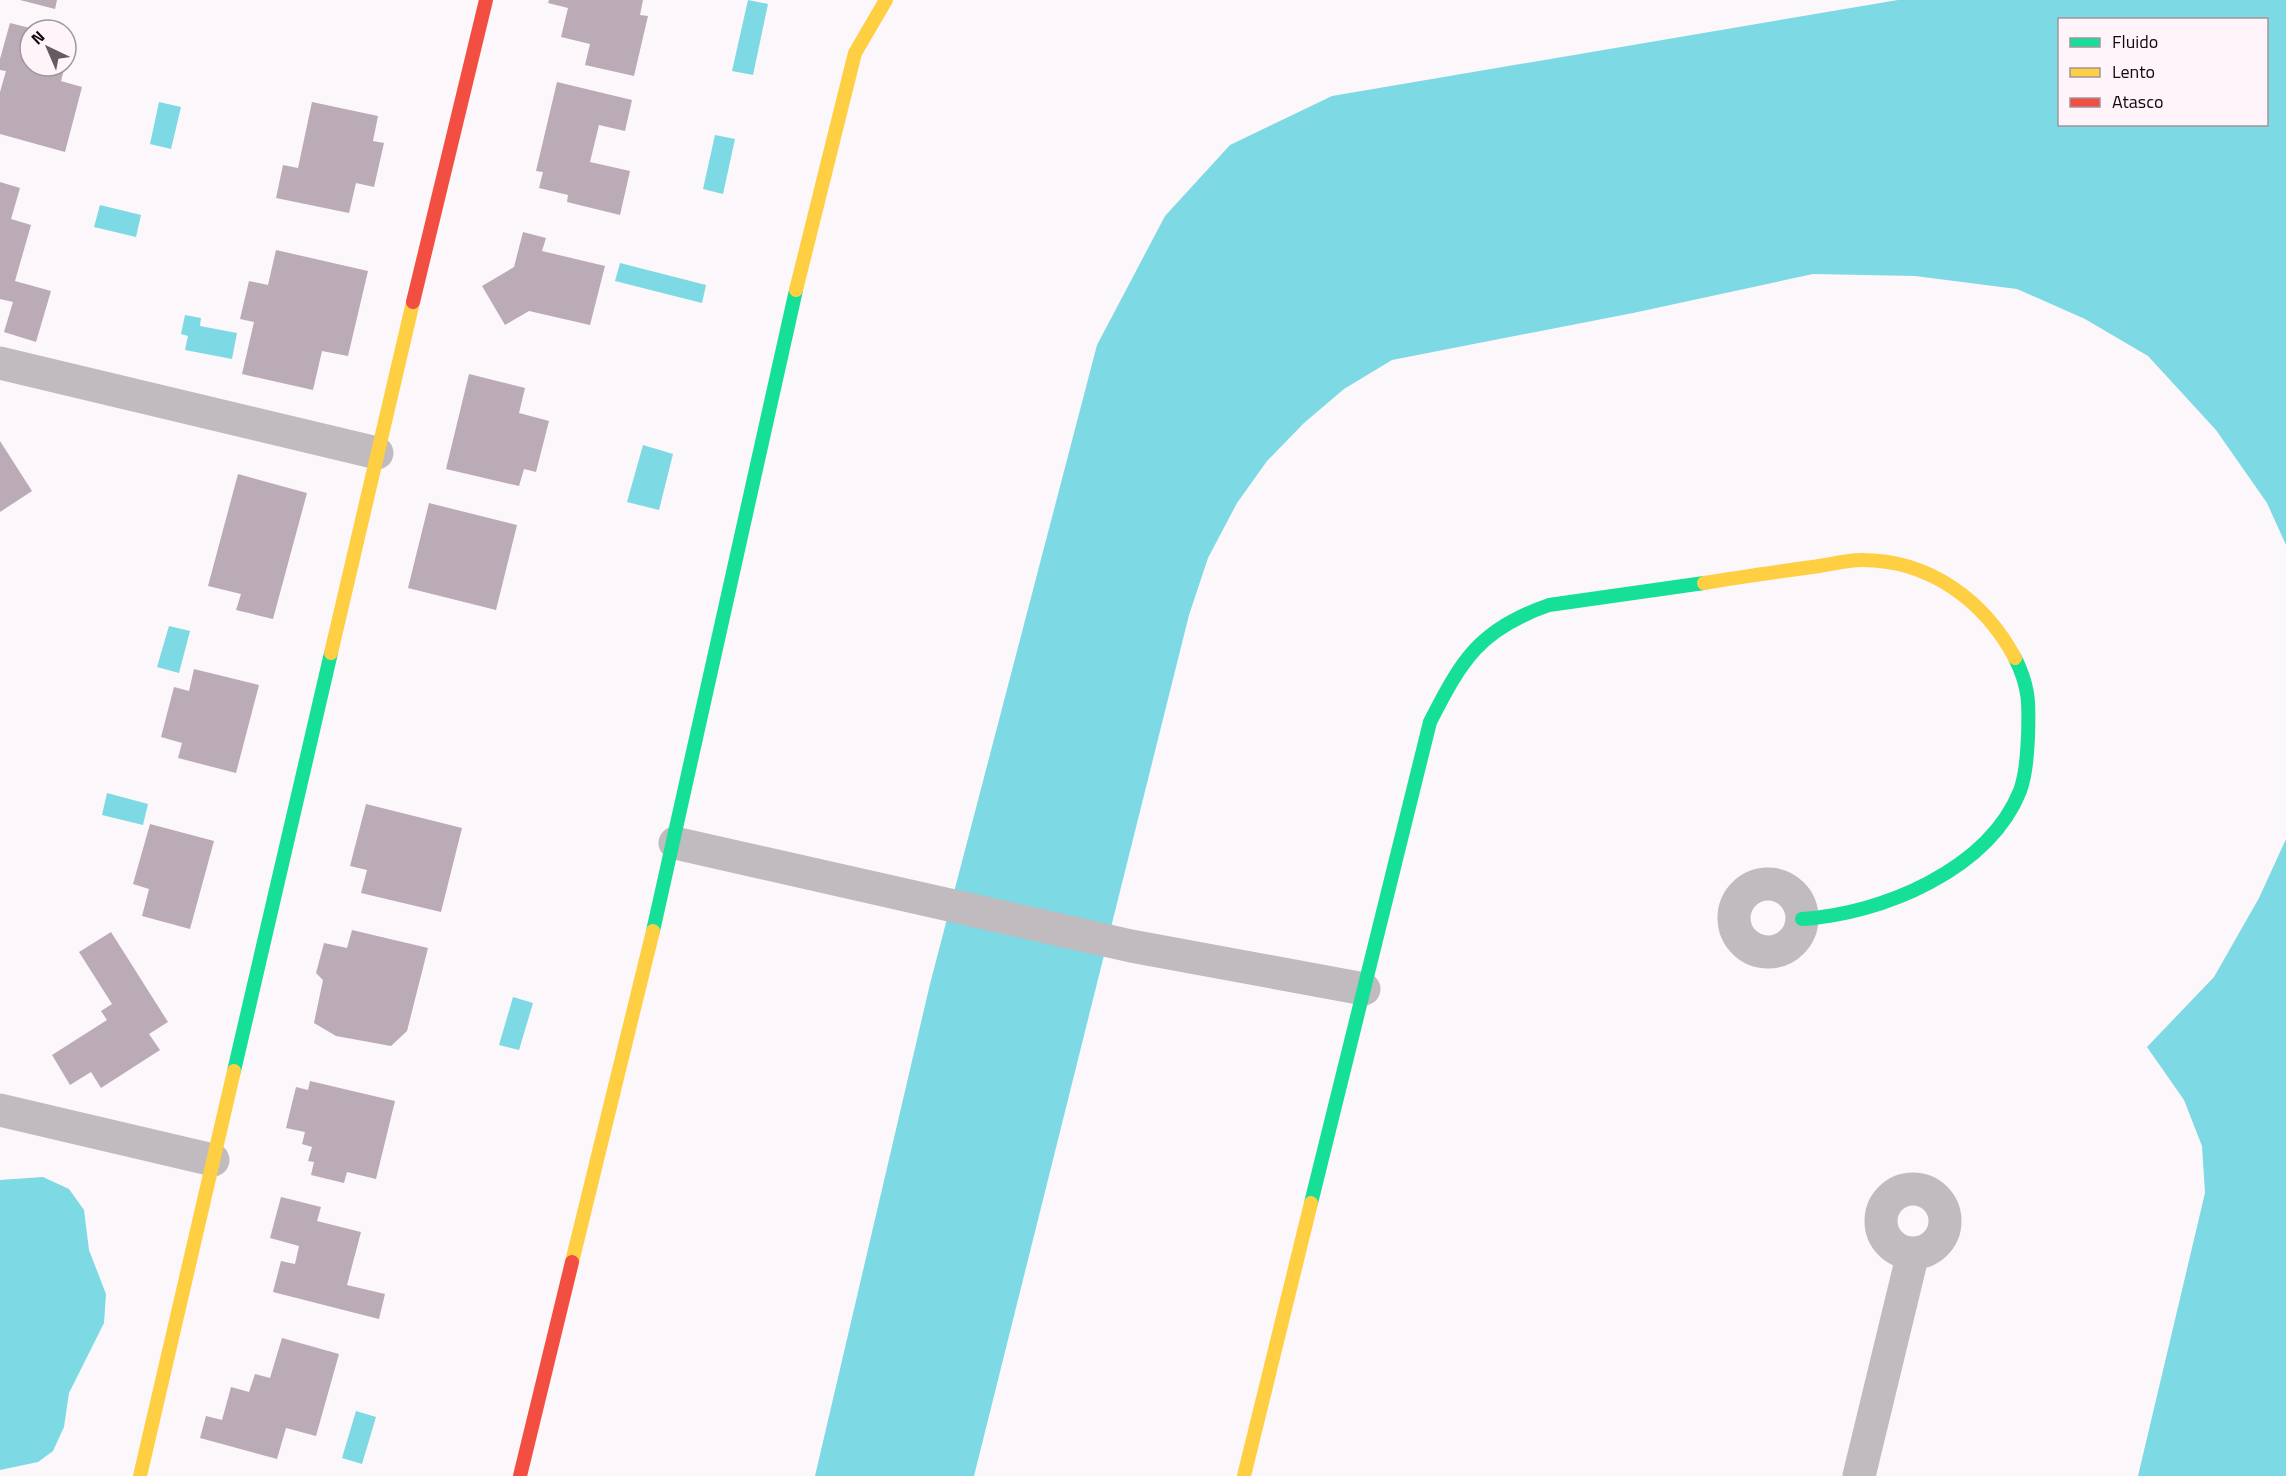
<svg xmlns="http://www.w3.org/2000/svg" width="2286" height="1476" viewBox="0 0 2286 1476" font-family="'Titillium Web',sans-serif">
  <rect width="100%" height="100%" fill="#fcf7fa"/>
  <path fill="#7dd9e4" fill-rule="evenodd" d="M748 0 768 4 753 75 732 71Z
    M1898 0H2286V545L2267 503 2216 430 2148 356 2085 319 2017 289 1915 276 1813 274 1633 313 1392 360 1344 389 1304 423 1267 461 1237 503 1208 558 1189 615 974 1476H815L930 984 1097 345 1165 216 1230 145 1332 96ZM2060 20H2266V124H2060Z
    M159 102 181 107 171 149 150 144Z
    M715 135 735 139 723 194 703 189Z
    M100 205 141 215 136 237 94 227Z
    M620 263 706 285 702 303 615 281Z
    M185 315 201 318 200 326 237 333 232 359 185 350 188 336 181 334Z
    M643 445 673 454 659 510 627 502Z
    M169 626 190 631 179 673 157 667Z
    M107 793 148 804 143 825 102 815Z
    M2286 839V1476H2138L2205 1193 2202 1146 2184 1100 2147 1047 2214 977 2259 898Z
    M513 997 533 1003 519 1050 499 1045Z
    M43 1177 69 1189 84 1210 89 1250 106 1294 104 1323 69 1393 64 1427 53 1451 38 1462 0 1470V1180Z
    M356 1411 376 1417 362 1464 342 1458Z"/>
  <path fill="#bbabb6" d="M20 0H57L55 9Z
    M549 0H643L640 15 648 16 634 76 585 65 590 44 561 37 568 8 548 3Z
    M10 23 30 28V66H65L61 81 82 87 65 152 0 134V92L6 71 0 70V59Z
    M557 82 632 100 625 131 599 125 590 162 630 171 620 215 567 202 568 195 539 188 543 172 536 171Z
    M312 102 378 116 373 141 384 143 374 187 356 183 349 213 276 198 283 165 298 168Z
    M0 182 20 188 11 219 31 225 15 281 51 291 36 342 4 332 13 302 0 299Z
    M523 232 546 238 542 251 605 266 590 325 529 311 505 325 482 286 514 267Z
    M276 250 368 271 348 356 322 351 313 390 242 374 254 322 240 319 249 281 268 285Z
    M469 374 525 388 519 413 549 421 536 472 524 469 519 486 446 469Z
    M0 441 32 491 0 512Z
    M238 474 307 493 273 619 236 610 241 594 208 586Z
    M429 503 517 525 496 610 408 588Z
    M194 669 259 685 236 773 178 758 182 743 161 737 174 687 189 691Z
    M366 804 462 828 441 912 361 893 367 870 350 866Z
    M150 824 214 841 190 929 142 916 149 889 133 884Z
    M352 930 428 948 407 1031 391 1046 336 1036 314 1023 323 980 316 973 324 943 347 948Z
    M111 932 168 1022 149 1034 160 1050 101 1088 91 1072 70 1085 52 1055 107 1020 101 1011 112 1004 79 952Z
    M310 1081 395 1101 376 1179 347 1172 344 1183 311 1175 314 1162 308 1161 312 1147 302 1144 305 1132 286 1128 296 1087 308 1090Z
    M281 1197 321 1207 317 1221 361 1232 347 1285 385 1294 379 1319 273 1292 281 1261 295 1264 299 1246 270 1238Z
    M282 1338 339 1354 316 1436 286 1428 277 1459 200 1438 206 1416 222 1420 231 1387 249 1392 255 1374 270 1378Z"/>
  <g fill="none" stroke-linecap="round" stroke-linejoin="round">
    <path stroke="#bfbbbe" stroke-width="33" d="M0 363 377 453
      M675 843 1131 946 1364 989
      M1734 918a34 34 0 1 1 68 0a34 34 0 1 1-68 0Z
      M0 1110 213 1160
      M1881 1221a32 32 0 1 1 64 0a32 32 0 1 1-64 0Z
      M1859 1476 1913 1253"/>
    <path stroke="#16e098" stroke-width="14" d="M1802 919C1882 914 1988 870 2020 791 2026 774 2027 755 2028 737 2029 705 2030 688 2015 658
      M653 931 796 290
      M234 1071 331 653
      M1311 1203 1430 722C1462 659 1480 629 1549 605L1704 583"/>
    <path stroke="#ffcf43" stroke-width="14" d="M796 290 855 53 886 0
      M1704 583C1740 577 1776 572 1812 567 1828 565 1846 560 1862 560 1929 560 1984 600 2015 658
      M331 653 413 302
      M572 1262 653 931
      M140 1476 234 1071
      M1244 1476 1311 1203"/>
    <path stroke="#f24e42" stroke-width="14" d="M413 302 486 0
      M520 1476 572 1262"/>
  </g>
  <rect x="2058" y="18" width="210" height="108" fill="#fff4fa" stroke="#a0969c" stroke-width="1.5"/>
  <rect x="2070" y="38" width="30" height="9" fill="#16e098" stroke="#a0969c" stroke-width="1.5"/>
  <text x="2112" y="48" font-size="18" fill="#12090f">Fluido</text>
  <rect x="2070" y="68" width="30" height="9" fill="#ffcf43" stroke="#a0969c" stroke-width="1.5"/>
  <text x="2112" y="78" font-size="18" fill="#12090f">Lento</text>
  <rect x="2070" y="98" width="30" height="9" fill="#f24e42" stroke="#a0969c" stroke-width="1.5"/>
  <text x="2112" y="108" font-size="18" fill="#12090f">Atasco</text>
  <g transform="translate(48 48) rotate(316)"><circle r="28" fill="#fff4fa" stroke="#a0969c" stroke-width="1.5"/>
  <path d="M0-4.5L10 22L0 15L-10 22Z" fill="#645c61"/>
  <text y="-9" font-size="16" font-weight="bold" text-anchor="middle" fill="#12090f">N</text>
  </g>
</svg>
